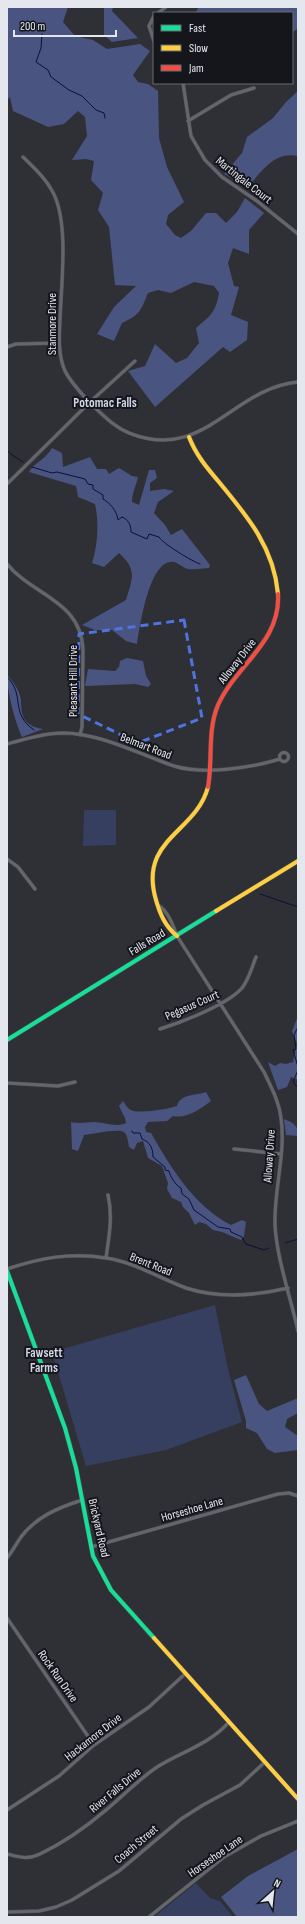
<svg xmlns="http://www.w3.org/2000/svg" width="305" height="1924" viewBox="0 0 305 1924" font-family="'Sofia Sans Condensed',sans-serif">
  <rect width="100%" height="100%" fill="#2e3036"/>
  <path fill="#363f5f" d="M84 810H116V845L83 846Z
    M215 1305 228 1369 242 1422 166 1450 86 1466 52 1352Z
    M196 1883 210 1898 220 1901 233 1917H154Z"/>
  <path fill="#495481" d="M7 7H68L63 22 75 36 93 40 107 49 140 44 150 51 133 75 138 82 148 84 158 91 159 138 167 167 184 202 168 215 166 224 175 235 181 238 191 231 206 213H216L226 223 237 212 245 198 264 213 249 230V254L233 248 228 263 234 286 239 287 231 315 248 322 247 340 230 352 223 347 155 407 128 371 145 366 155 344 176 363 187 358 199 343 196 328C210 316 216 312 219 293L214 286 194 282 171 293 158 290 148 293C141 310 140 315 122 323L114 341 97 334 114 307 136 286 115 285 109 227 98 210 103 193 91 180 94 161 86 159 72 160 87 136 85 117 78 111 64 124 48 127 13 111 10 97 7 100Z
    M104 7H113L112 11 138 38 112 42 104 35Z
    M199 7H298V30L297 29 292 33V13H195Z
    M298 91V156C274 151 262 171 248 187L224 174 242 153 247 137 273 118 286 102Z
    M52 448 62 453 63 467 90 457 97 469H106L109 474 119 468 132 476 138 477C136 486 132 493 132 502L139 505 149 470H155L157 478 150 483V491L164 489 174 491 158 502 154 513 165 525 171 535 182 529 210 565 209 568C203 568 194 570 188 569 183 568 179 563 174 562 149 558 140 627 137 644L126 641 112 630H95L82 625 126 600C132 579 138 570 119 553L104 567 92 563C98 545 99 522 95 504L78 497 76 486 29 472C36 461 45 460 52 448Z
    M127 658 143 661 146 676 151 684 148 687 135 684 85 686 88 669 115 671 119 667 120 661Z
    M7 675C13 681 20 691 21 700 21 717 24 726 43 729L22 737C15 722 7 691 7 675Z
    M298 1016V1080L291 1077 287 1087 278 1090 268 1062 275 1066 280 1063 286 1064 293 1062 297 1044 292 1031Z
    M206 1092 211 1101C200 1109 187 1119 173 1116L167 1121 148 1122 145 1127 146 1132 151 1133C171 1168 194 1206 231 1225L242 1220 246 1222 244 1236 241 1240 222 1232 213 1230 206 1224 199 1222 195 1225 189 1213 183 1207 181 1202 172 1198 167 1189 168 1183 162 1166 148 1158 143 1141 137 1143 134 1150 129 1147C128 1142 128 1136 124 1132 118 1128 91 1134 84 1135L78 1151 72 1149 71 1122C80 1124 86 1122 94 1122 104 1122 116 1128 126 1123L125 1118 119 1106 123 1101C125 1104 128 1109 131 1110 139 1114 169 1109 177 1106 181 1093 195 1096 206 1092Z
    M284 1119C294 1123 298 1125 298 1136L286 1135Z
    M246 1375 259 1404 267 1411 298 1398V1413L287 1419 285 1427 298 1436V1450L275 1453 267 1449 257 1433 246 1428V1421L234 1380Z
    M298 1849V1917H237L221 1897 248 1876Z"/>
  <g fill="none" stroke-linecap="round" stroke-linejoin="round">
    <path stroke="#0c1038" stroke-width="1" d="M42 34 41 48 36 62 48 70 51 77 69 90 82 96 96 110 104 113 105 118
      M7 450 12 455 23 462
      M32 467 52 473 57 472 85 479 88 484 93 485V489L103 495V499C110 503 117 511 118 520L122 517C128 519 131 525 131 532L147 539 149 534 159 537C162 543 193 562 200 564
      M7 677C26 695 9 713 34 730
      M260 894 298 907
      M298 1027 294 1035 296 1049 293 1050 298 1067
      M298 1070 293 1082 298 1088
      M132 1131 133 1133H140L142 1139C150 1142 153 1148 153 1157L165 1167V1170L169 1171C170 1176 176 1186 181 1188L182 1194 189 1199 194 1210 218 1227 230 1229 231 1232 242 1237 246 1244 264 1250 269 1248
      M285 1243 298 1239"/>
    <g stroke="#4d4e54" stroke-width="4">
      <path id="street" d="M158 13 166 7
        M154 16 149 26 154 41
        M183 83 191 136 205 160 222 177 257 201 298 234
        M188 121 231 95 254 88
        M23 157C33 167 44 176 51 189 70 218 61 285 60 320 59 337 58 355 65 371 71 383 82 394 91 404 103 415 114 427 129 433 204 463 232 388 298 382
        M7 347 16 344 59 343
        M7 484 90 402 135 361
        M7 564C33 596 81 600 83 650L82 727 80 735
        M7 744C25 739 45 733 64 733 103 734 138 754 174 766 203 775 251 768 280 759
        M279.5 757a4.5 4.5 0 1 1 9 0a4.5 4.5 0 1 1-9 0Z
        M7 859 18 867 35 889
        M158 905C168 911 173 925 177 936L264 1072C271 1087 279 1101 281 1118 286 1153 274 1189 275 1224 276 1256 291 1299 298 1331
        M160 1029C182 1022 227 1005 242 988 249 979 252 967 256 957
        M7 1083 58 1086 75 1082
        M234 1149 281 1154
        M106 1258C109 1236 113 1217 108 1195
        M7 1269C40 1258 71 1252 106 1258 134 1262 159 1278 186 1288 220 1299 254 1296 288 1288
        M91 1547 278 1494 289 1493 298 1496
        M7 1558C12 1552 16 1544 21 1537 37 1516 58 1508 82 1500
        M7 1618 94 1745
        M7 1810 59 1776 94 1745 149 1707 186 1673
        M7 1854C19 1857 28 1860 40 1854 63 1843 86 1827 106 1810 123 1796 138 1780 157 1767 181 1752 210 1744 229 1722
        M7 1912 39 1911 56 1907 72 1900 119 1871 181 1819 203 1805 240 1785 265 1762
        M149 1917 224 1857 261 1836 298 1821"/>
    </g>
    <g stroke="#4d4e54" stroke-width="5">
      <path id="fast" d="M7 1040 216 911
        M7 1271 65 1428 76 1468 93 1556 111 1590 154 1638"/>
    </g>
    <g stroke="#4d4e54" stroke-width="5">
      <path id="slow" d="M189 437C196 455 207 468 219 482 248 517 274 548 278 594
        M216 911 298 861
        M177 936C165 926 160 914 156 900 138 839 196 833 208 787
        M154 1638 298 1799"/>
    </g>
    <g stroke="#4d4e54" stroke-width="5">
      <path id="jam" d="M208 787C213 760 207 731 218 705 236 665 281 642 278 594"/>
    </g>
    <use href="#street" stroke="#64666b" stroke-width="3"/>
    <use href="#fast" stroke="#16e098" stroke-width="4"/>
    <use href="#slow" stroke="#ffcf43" stroke-width="4"/>
    <use href="#jam" stroke="#f24e42" stroke-width="4"/>
  </g>
  <path fill="none" stroke="#4f74de" stroke-width="3" stroke-dasharray="8 5" stroke-linejoin="round" d="M184 620 202 718 138 743 78 714 79 634Z"/>
  <g text-anchor="middle" stroke-width="4" stroke-linejoin="round" paint-order="stroke">
    <g font-size="12" fill="#e5e7ef" stroke="#15161c">
      <text transform="translate(244 180) rotate(38)" y="4">Martingale Court</text>
      <text transform="translate(52 324) rotate(-90)" y="4">Stanmore Drive</text>
      <text transform="translate(237 661) rotate(-52)" y="4">Alloway Drive</text>
      <text transform="translate(73 681) rotate(-90)" y="4">Pleasant Hill Drive</text>
      <text transform="translate(146 746) rotate(21)" y="4">Belmart Road</text>
      <text transform="translate(147 942) rotate(-31)" y="4">Falls Road</text>
      <text transform="translate(192 1005) rotate(-24)" y="4">Pegasus Court</text>
      <text transform="translate(269 1156) rotate(-86)" y="4">Alloway Drive</text>
      <text transform="translate(151 1264) rotate(22)" y="4">Brent Road</text>
      <text transform="translate(192 1509) rotate(-16)" y="4">Horseshoe Lane</text>
      <text transform="translate(99 1528) rotate(77)" y="4">Brickyard Road</text>
      <text transform="translate(58 1676) rotate(55)" y="4">Rock Run Drive</text>
      <text transform="translate(93 1737) rotate(-38)" y="4">Hackamore Drive</text>
      <text transform="translate(115 1790) rotate(-40)" y="4">River Falls Drive</text>
      <text transform="translate(136 1844) rotate(-40)" y="4">Coach Street</text>
      <text transform="translate(215 1856) rotate(-35)" y="4">Horseshoe Lane</text>
    </g>
    <g font-size="13" font-weight="bold" fill="#d2d7e7" stroke="#15161c">
      <text x="105" y="407">Potomac Falls</text>
      <text x="44" y="1357">Fawsett<tspan x="44" dy="15">Farms</tspan></text>
    </g>
  </g>
  <rect width="305" height="1924" fill="none" stroke="#e5e7ef" stroke-width="16"/>
  <rect x="153" y="12" width="140" height="72" fill="#15161c" stroke="#686a70"/>
  <rect x="161" y="25" width="20" height="6" fill="#16e098" stroke="#686a70"/>
  <text x="189" y="32" font-size="12" fill="#e5e7ef">Fast</text>
  <rect x="161" y="45" width="20" height="6" fill="#ffcf43" stroke="#686a70"/>
  <text x="189" y="52" font-size="12" fill="#e5e7ef">Slow</text>
  <rect x="161" y="65" width="20" height="6" fill="#f24e42" stroke="#686a70"/>
  <text x="189" y="72" font-size="12" fill="#e5e7ef">Jam</text>
  <g transform="translate(273 1892) rotate(27)" stroke="#15161c" stroke-width="3" paint-order="stroke">
  <path d="M0-3L7 15L0 10L-7 15Z" fill="#e5e7ef"/>
  <text y="-6" font-size="11" font-weight="bold" text-anchor="middle" fill="#e5e7ef">N</text>
  </g>
  <path d="M14 30v6h102v-6" fill="none" stroke="#e5e7ef" stroke-width="2"/>
  <text x="20" y="30" font-size="12" fill="#e5e7ef" stroke="#15161c" stroke-width="3" paint-order="stroke">200 m</text>
</svg>
